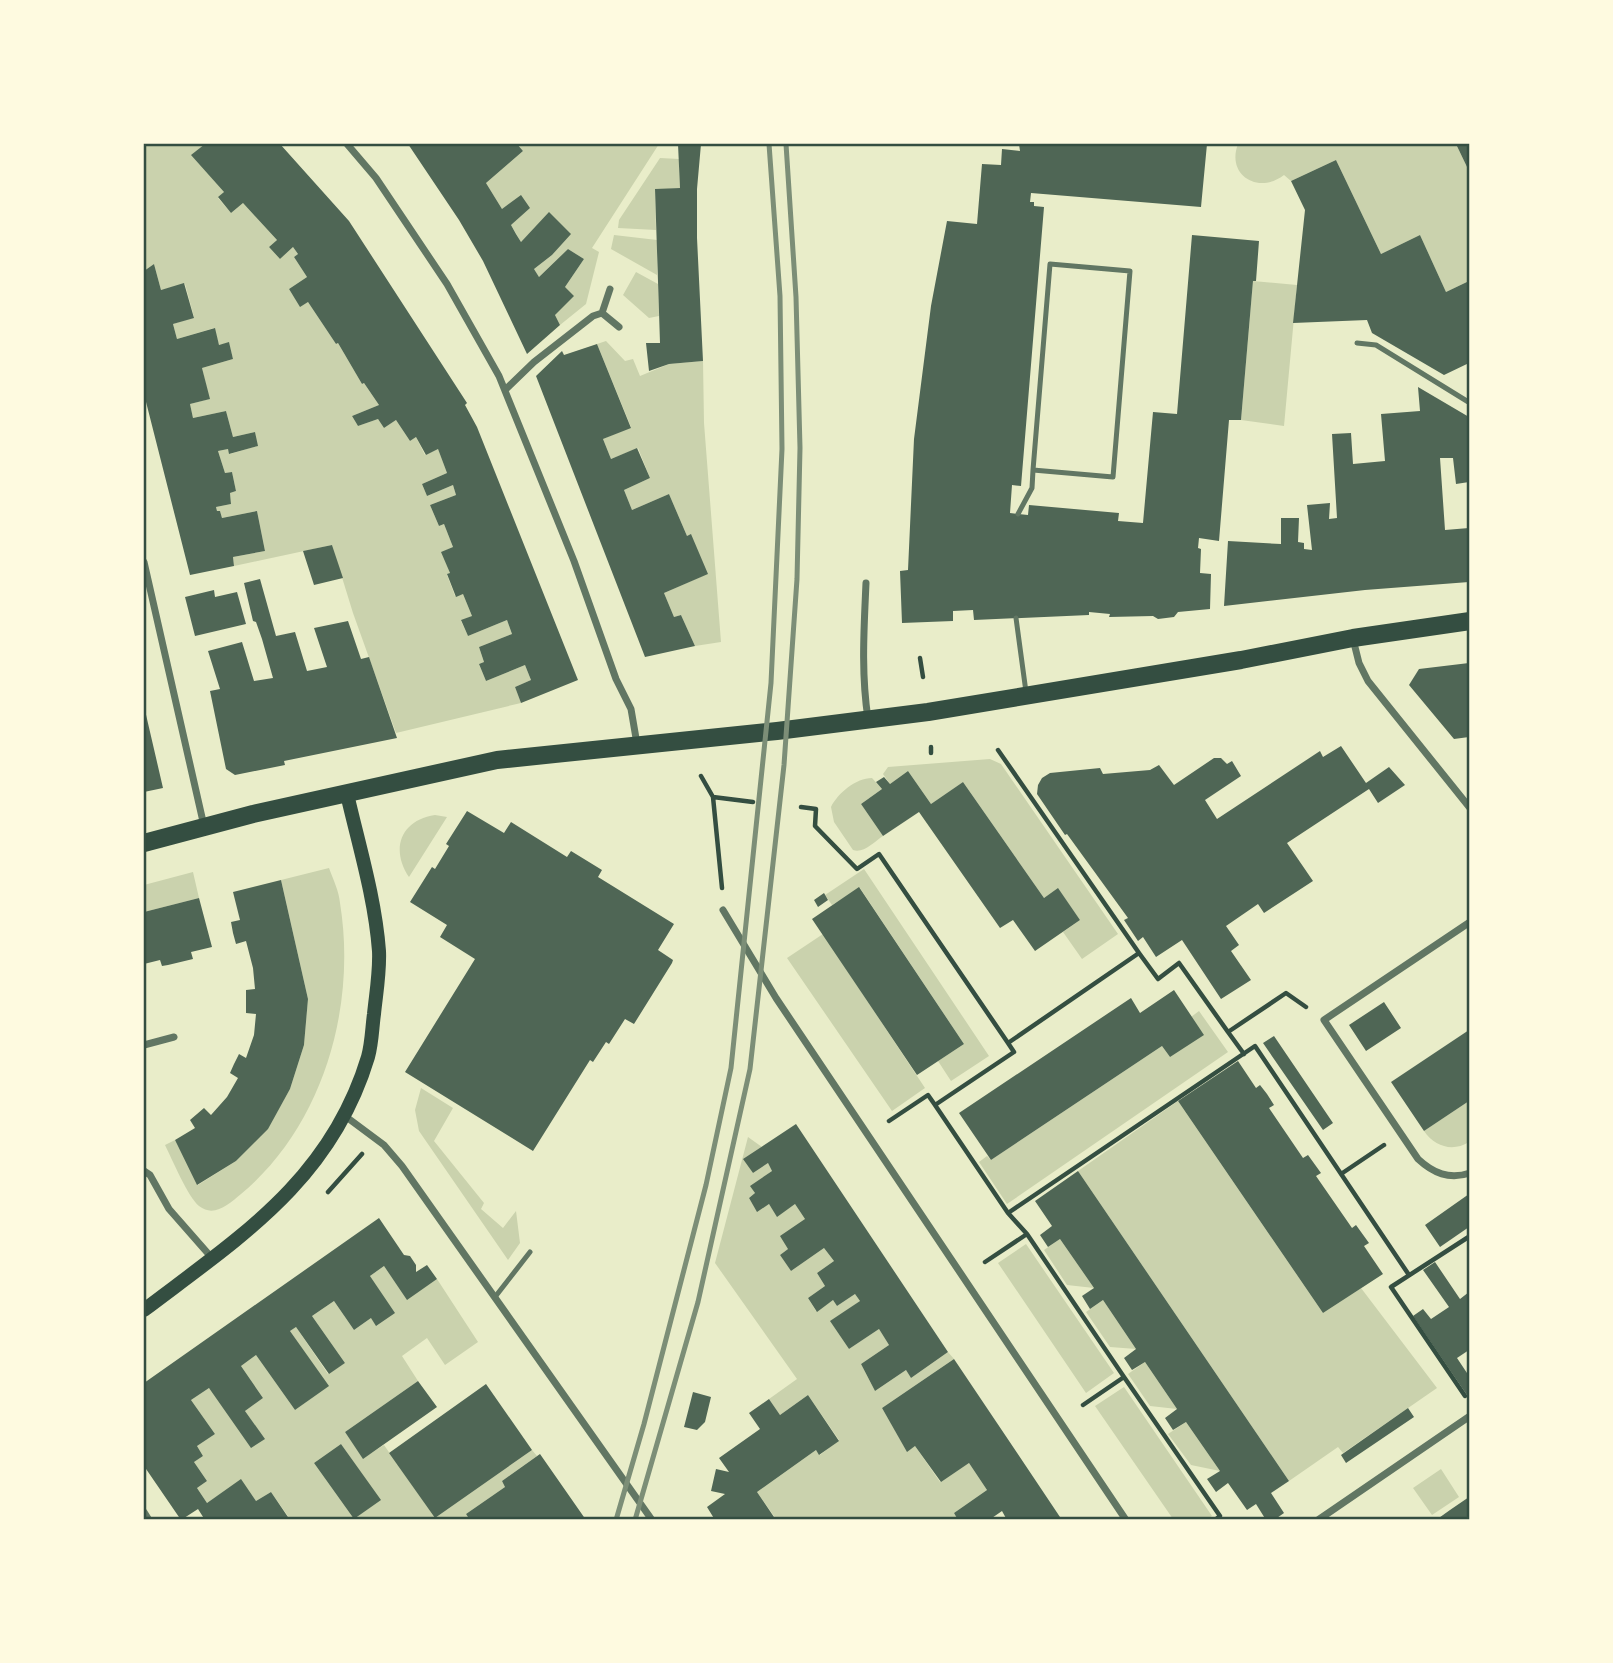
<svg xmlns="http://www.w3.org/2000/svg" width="1613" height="1663" viewBox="0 0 1613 1663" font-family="Bitter,serif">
  <rect width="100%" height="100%" fill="#e9edc9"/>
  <path fill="#cad2ad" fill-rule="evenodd" d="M144 144H205L192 155 224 192 218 198 231 213 243 203 277 240 269 247 280 259 293 247 298 254 294 257 307 277 289 289 300 306 308 302 336 344 338 343 362 384 364 383 379 405 352 416 358 426 378 419 384 428 396 420 410 441 416 437 425 455 438 449 447 473 422 484 427 496 453 485 456 495 430 505 439 526 444 524 453 547 442 552 450 573 447 575 455 596 463 594 472 616 461 621 468 636 507 620 512 634 479 647 484 662 479 664 486 681 525 665 531 680 515 687 521 703 396 733 353 613 332 545 234 566 233 557 265 551 257 511 222 518 220 511H217L216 507 231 504 230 493 236 491 232 472 225 473 218 451 228 449 230 454 257 446 255 432 233 437 226 411 193 418 190 404 209 399 202 368 233 359 229 343 219 345 214 328 177 339 173 324 194 317 185 284 161 290 154 264 144 271Z
    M517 144H659L592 248 599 252 586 304 560 325 555 315 565 287 584 259 568 249 539 277 534 269 552 255 570 233 549 213 521 242 511 225 529 208 502 209 486 183 523 151Z
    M1238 144H1456L1467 167 1469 166V281L1446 292 1420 235 1381 254 1336 160 1291 181 1284 175C1258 195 1226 175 1238 144Z
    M660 158 679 159 680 188 655 190 656 230 618 228 619 220Z
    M614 235 657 240V275L611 249Z
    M636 272 658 284 659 316 649 318 623 295Z
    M1253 281 1297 285 1284 426 1241 420Z
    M606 341 625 361 633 359 640 376 669 364 703 361 704 423 721 642 695 646 681 615 674 617 664 593 707 574 691 535 687 536 669 494 632 510 624 490 650 478 638 448 611 459 603 439 631 427 597 344Z
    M990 759 1001 764 1118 934 1082 959 1063 932 1080 920 1058 889 1044 898 963 782 931 804 908 771 890 784 883 774 888 767Z
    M872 778 882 789 861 804 883 836C874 842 863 854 853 850L834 822 831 807C838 793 856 778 872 778Z
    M435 815 447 817 409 877C390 849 401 820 435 815Z
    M329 868C333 879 339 891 340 903 357 1007 323 1126 241 1194 229 1204 214 1218 199 1206 188 1197 172 1159 165 1145L175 1140 198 1185 236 1161 268 1128 290 1089 304 1045 308 999 281 880Z
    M864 869 989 1056 951 1081 938 1061 964 1044 860 888 832 905 825 895Z
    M193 872 199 898 144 912V885Z
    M823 934 925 1088 892 1111 787 958Z
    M1199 1011 1228 1052 1007 1204 979 1162 987 1156 991 1160 1162 1046 1170 1057 1191 1017Z
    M421 1088 453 1108 434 1141 484 1203 481 1209 503 1228 516 1211 520 1243 508 1260 419 1131 415 1110Z
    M1178 1101 1323 1313 1361 1288 1437 1388 1343 1453 1338 1447 1289 1481 1078 1171Z
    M1469 1101V1142C1453 1152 1435 1147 1424 1131Z
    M748 1137 762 1147 744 1159 753 1173 768 1163 772 1171 751 1186 755 1193 749 1198 757 1211 769 1204 777 1216 795 1204 805 1219 788 1249 780 1255 791 1271 824 1248 834 1261 817 1273 825 1286 808 1298 816 1311 833 1300 837 1306 855 1294 860 1301 831 1322 849 1349 879 1329 889 1345 861 1364 875 1391 906 1370 911 1378 948 1352 954 1359 882 1408 907 1451 915 1446 940 1482 969 1463 987 1490 954 1513 958 1519H776L757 1492 816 1450 820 1455 839 1440 808 1395 780 1415 769 1399 797 1379 715 1263Z
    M1060 1239 1094 1288 1067 1285 1044 1250Z
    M1026 1244 1114 1373 1086 1393 998 1263Z
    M384 1266 407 1299 437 1279 478 1342 445 1365 427 1338 402 1356 418 1381 345 1432 363 1458 384 1445 435 1518 532 1450 537 1456 502 1481 505 1487 466 1514 470 1519H290L271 1492 256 1501 241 1480 207 1503 197 1488 207 1481 194 1462 203 1456 197 1446 215 1434 191 1400 209 1388 264 1439 245 1411 263 1398 241 1366 256 1355 295 1410 328 1386 290 1331 296 1327 328 1374 345 1363 312 1316 334 1301 354 1330 371 1318 394 1313 370 1276ZM341 1444 380 1500 354 1519 314 1463Z
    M1103 1300 1136 1349 1110 1347 1086 1312Z
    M1145 1362 1177 1409 1150 1406 1128 1374Z
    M1124 1387 1212 1516 1206 1519H1173L1095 1406Z
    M1186 1422 1220 1471 1191 1465 1168 1434Z
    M1441 1469 1459 1497 1432 1515 1413 1488Z"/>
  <path fill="#4f6655" d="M205 144H280L349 221 467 403 465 405 477 427 578 680 521 703 515 687 531 680 525 665 486 681 479 664 484 662 479 647 512 634 507 620 468 636 461 620 472 616 463 594 456 597 447 574 450 573 441 552 453 547 444 524 439 526 430 505 456 495 453 485 427 496 422 484 447 473 438 449 426 455 416 437 410 441 396 420 384 428 378 419 358 426 352 416 379 405 364 383 362 384 338 343 336 344 308 302 300 307 289 289 307 277 294 257 298 254 293 247 280 259 269 247 277 240 243 203 231 213 218 197 224 192 191 155Z
    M408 144H517L523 151 486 183 502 209 521 195 530 208 511 225 516 234 521 242 549 212 571 234 552 255 534 269 539 277 568 249 584 259 565 287 574 296 555 315 560 325 527 354 483 261 459 220Z
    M678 144H701L697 189V238L703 361 669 364 649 371 646 343H660L655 189 680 188Z
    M1019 144H1207L1201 207 1031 193 1030 202H1034V206L1044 207 1021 486 1012 485 1010 513 1028 515 1029 505 1119 513 1118 521 1143 523 1153 412 1177 414 1192 235 1259 241 1256 281H1253L1241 420H1229L1219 541 1199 538 1198 548 1201 549 1200 573 1211 574 1210 609 1178 612 1174 617 1158 619 1153 616 1109 617 1110 614 1089 612V615L974 620 973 610 953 611V621L902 623 900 571 908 570 914 439 931 306 947 221 977 224 982 164 1001 165 1002 149 1020 151Z
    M1456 144H1469V166L1467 167Z
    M1336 160 1381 254 1420 235 1446 292 1469 281V363L1444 375 1372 333 1367 320 1293 323 1305 210 1291 181Z
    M154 264 161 290 184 283 194 318 173 324 177 339 215 328 219 345 229 342 233 359 202 368 210 399 190 404 193 418 226 411 233 437 255 432 258 446 229 454 228 449 218 451 225 473 232 472 236 491 230 493 231 504 216 507 217 511H220L222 518 257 511 265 551 233 557 234 566 190 575 144 394V271Z
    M597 344 631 428 603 439 611 459 637 448 650 478 624 490 632 510 669 494 687 536 691 534 708 574 664 593 674 617 681 615 695 646 645 657 536 376 562 351 564 355Z
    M1418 387 1469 417V482L1456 484 1453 458H1440L1445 530 1469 528V582L1365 590 1224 606 1228 541 1281 544V518H1299L1298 542 1304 543V549L1312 550 1307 505 1330 503 1329 519 1337 518 1332 434 1351 433 1353 464 1385 461 1381 414 1420 411Z
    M332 545 343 578 314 585 303 551Z
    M260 579 276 636 295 632 307 671 327 667 314 628 348 621 361 659 369 657 397 738 284 761 285 765 235 775 226 769 210 691 220 689 208 651 242 642 254 681 273 678 262 639 256 622 253 621 244 583Z
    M214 590 215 597 237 592 246 624 195 636 185 597Z
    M1469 663V737L1454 739 1409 685 1419 669Z
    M144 706 163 788 144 792Z
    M1341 746 1366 783 1389 767 1405 785 1378 803 1369 789 1287 843 1313 881 1264 913 1258 904 1226 926 1239 945 1231 951 1251 980 1221 999 1182 940 1156 957 1143 937 1138 941 1124 920 1128 918 1067 834 1065 835 1037 794 1038 785 1042 778 1050 773 1100 768 1103 774 1150 770 1159 765 1174 785 1214 758H1221L1227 764 1232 761 1241 776 1205 800 1217 819 1320 751 1323 757Z
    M908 771 931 804 963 782 1044 898 1058 888 1080 920 1035 951 1013 920 1000 928 919 812 883 836 861 804 882 789 876 782 884 777 890 784Z
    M467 811 504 833 511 822 567 857 571 851 602 870 598 877 674 924 658 950 673 960 672 963 634 1024 625 1019 609 1044 606 1042 593 1062 590 1060 533 1151 405 1072 475 959 440 937 447 925 410 902 432 867 435 869 449 846 446 844Z
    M281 880 308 999 304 1045 290 1089 268 1129 236 1161 197 1185 175 1140 195 1128 190 1120 204 1108 211 1115 227 1097 238 1078 230 1073 234 1064 239 1054 246 1058 254 1035 256 1014 246 1013V990L255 989 253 968 246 941 236 944 233 933 231 922 240 920 233 892Z
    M859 887 964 1044 917 1075 812 919Z
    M824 893 828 900 818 907 814 900Z
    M199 898 212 947 191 952 193 959 168 965 162 966 160 960 144 964V912Z
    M1174 990 1204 1035 1170 1057 1162 1046 991 1160 959 1113 1131 998 1140 1013Z
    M1384 1002 1401 1028 1366 1051 1349 1025Z
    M1469 1030V1101L1424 1131 1391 1082Z
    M1274 1036 1333 1123 1323 1130 1263 1043Z
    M1238 1061 1256 1088 1260 1085 1267 1094 1274 1105 1269 1108 1303 1158 1308 1155 1321 1173 1316 1176 1352 1228 1356 1225 1369 1243 1364 1246 1383 1274 1323 1313 1178 1101Z
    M796 1124 948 1352 911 1378 906 1370 875 1391 861 1364 889 1345 879 1329 849 1349 830 1321 860 1301 855 1294 837 1306 833 1300 817 1312 808 1298 825 1286 817 1273 834 1261 824 1248 791 1271 780 1255 788 1249 780 1236 805 1219 795 1204 777 1217 769 1204 757 1212 749 1198 755 1193 750 1186 772 1171 768 1163 753 1173 743 1159Z
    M1078 1171 1289 1481 1271 1493 1284 1513 1274 1520H1266L1256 1504 1247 1510 1228 1483 1216 1492 1207 1479 1220 1471 1186 1422 1173 1430 1165 1418 1177 1409 1145 1362 1132 1370 1124 1358 1136 1349 1103 1300 1090 1309 1082 1296 1094 1288 1060 1239 1048 1247 1040 1235 1052 1226 1035 1201Z
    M1469 1194V1227L1440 1247 1425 1225Z
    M379 1218 404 1255 410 1256 416 1265V1272L427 1265 437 1279 407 1300 384 1266 370 1276 395 1313 376 1326 371 1318 354 1330 334 1301 312 1316 345 1363 329 1374 296 1327 290 1331 329 1386 295 1410 256 1355 241 1366 263 1398 245 1411 265 1439 251 1448 209 1388 191 1400 215 1434 197 1446 203 1456 194 1462 207 1481 197 1488 207 1503 241 1479 256 1501 271 1492 290 1520H205L198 1509 181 1520 144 1466V1383Z
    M1435 1262 1460 1299 1469 1292V1350L1457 1358 1469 1376V1398L1413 1316 1423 1309 1431 1319 1449 1307 1423 1270Z
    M954 1359 997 1423 1062 1520H1007L1002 1511 989 1520H958L954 1513 987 1490 969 1463 941 1482 915 1446 907 1452 882 1408Z
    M418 1381 437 1407 363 1459 345 1432Z
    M486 1384 532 1450 435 1518 389 1453Z
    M693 1392 711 1397 705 1422 697 1430 684 1427Z
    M808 1395 839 1441 819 1455 816 1450 757 1492 776 1520H715L707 1507 725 1494 711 1491 716 1469 729 1472 719 1458 760 1429 749 1413 769 1399 780 1415Z
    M1408 1408 1414 1417 1346 1463 1341 1455Z
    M341 1444 381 1500 354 1519 314 1463Z
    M540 1454 586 1520H470L466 1514 505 1487 502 1481Z
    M1469 1497V1520H1436L1450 1510Z"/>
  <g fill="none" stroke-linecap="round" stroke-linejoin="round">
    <path stroke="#344e41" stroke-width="4.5" d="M920 658 923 677
      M931 747V753
      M998 750 1139 953
      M701 776 713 797 722 888
      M713 797 753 802
      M801 807 816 809 815 826 857 869 879 854 1008 1043 1139 953 1158 979 1179 963 1228 1032 1286 993 1306 1007
      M1228 1032 1244 1054
      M935 1105 1008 1213
      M889 1121 928 1095 935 1105 1014 1052 1008 1043
      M1341 1174 1384 1145
      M328 1192 362 1154
      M1027 1234 1008 1213 1255 1046 1409 1275
      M985 1262 1027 1234 1124 1377 1083 1405
      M1124 1377 1220 1516 1215 1520
      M1465 1396 1391 1287 1470 1236"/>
    <path stroke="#617663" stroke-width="5" d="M1357 343 1376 345 1470 403
      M1018 514 1032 488 1033 470 1050 264 1130 271 1113 477 1033 470
      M1016 618 1026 692
      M495 1297 530 1252"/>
    <path stroke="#617663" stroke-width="7" d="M347 144 376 178 447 284 499 376 574 561 616 679 631 709 637 744
      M602 313 610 289
      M505 390 534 362 593 316 602 313 619 327
      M144 562 204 826
      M866 583C864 629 861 673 868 719
      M1353 639 1359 663 1368 681 1470 808
      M723 910 776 998 1126 1520
      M1470 922 1324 1020 1418 1159C1433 1173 1449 1180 1470 1173
      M144 1045 174 1037
      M345 1116 384 1145 402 1166 652 1520
      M144 1171 150 1175 169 1209 212 1258
      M144 1512 149 1520
      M1318 1520 1470 1416"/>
    <path stroke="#344e41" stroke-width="14" d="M144 1310C240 1237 331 1180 368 1057 372 1043 372 1028 374 1014 376 994 380 972 379 951 375 898 359 846 347 794"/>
    <path stroke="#344e41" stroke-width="18" d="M144 843 253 814 497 760 777 731 928 712 1241 660 1353 638 1470 621"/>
    <path stroke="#7c8e77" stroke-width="5" d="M616 1520 644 1424 706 1185 731 1068 771 683 782 449 780 296 769 144
      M635 1520 698 1302 750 1069 784 765 797 579 800 448 796 297 786 144"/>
  </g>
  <rect width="1613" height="1663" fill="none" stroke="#fefae0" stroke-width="290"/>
  <rect x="145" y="145" width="1323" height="1373" fill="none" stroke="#344e41" stroke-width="2.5"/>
</svg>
